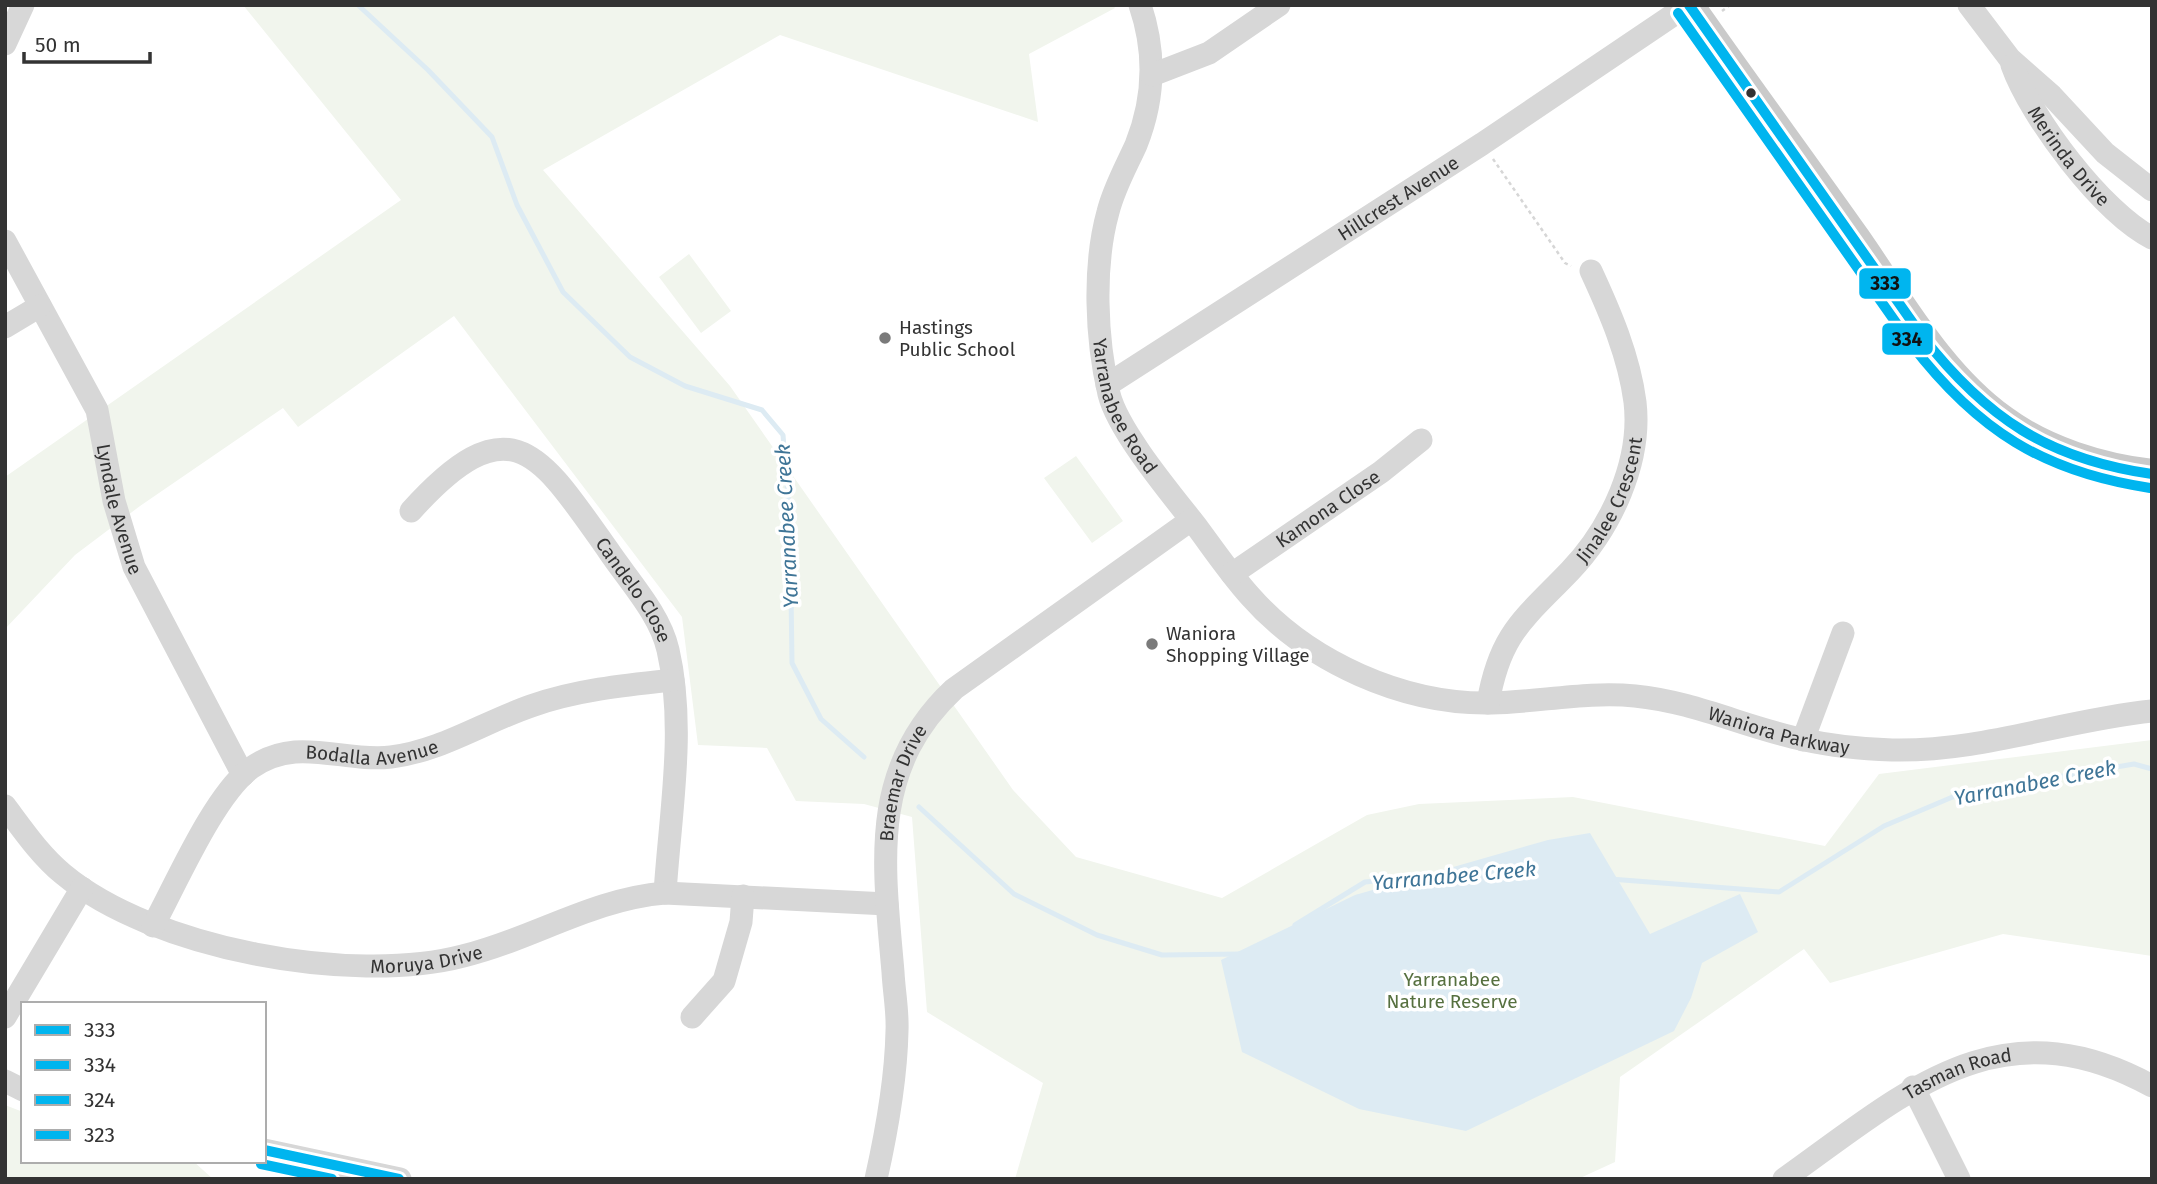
<svg xmlns="http://www.w3.org/2000/svg" width="2157" height="1184" viewBox="0 0 2157 1184" font-family="'Fira Sans',sans-serif">
  <rect width="100%" height="100%" fill="#fff"/>
  <path fill="#f1f5ed" d="M243 5H1113L1115 8 1029 54 1038 122 780 35 543 170 730 386 1013 790 1076 857 1222 898 1367 815 1419 804 1573 797 1825 846 1879 774 2152 740V956L2003 934 1830 983 1804 949 1620 1077 1615 1162 1578 1179H1015L1043 1083 927 1012 912 817 864 804 796 801 767 748 698 745 682 617 454 316 298 427 283 408 140 506 75 555 5 629V477L401 200Z
    M689 254 731 311 701 333 659 277Z
    M1076 456 1123 521 1092 543 1044 478Z
    M5 1105 23 1112V1161H193L213 1179H5Z"/>
  <path fill="#ddebf3" d="M1590 833 1650 934 1740 894 1758 932 1702 963 1691 998 1674 1031 1466 1131 1359 1109 1242 1052 1221 960 1355 895 1548 840Z"/>
  <g fill="none" stroke-linecap="round" stroke-linejoin="round">
    <path stroke="#ddebf3" stroke-width="5" d="M358 5 428 70 492 137 517 205 563 292 630 357 685 386 762 410 783 435 790 522 792 663 821 719 864 757
      M919 807 1014 894 1097 935 1162 955 1241 954
      M1610 879 1779 892 1884 826 1962 793 2134 764 2152 769
      M1295 925 1365 882 1423 876"/>
    <path stroke="#d6d6d6" stroke-width="2.5" stroke-dasharray="3.5 3.5" stroke-linecap="butt" d="M1722 11 1730 5
      M1493 159 1565 263 1571 266"/>
    <g stroke="#d7d7d7" stroke-width="23">
      <path id="s1" d="M1140 5C1156 52 1154 100 1136 145 1126 167 1114 188 1108 212 1093 266 1096 339 1109 394 1118 431 1172 495 1197 527 1214 550 1231 575 1250 596 1308 662 1404 705 1492 703 1539 702 1589 691 1635 696 1696 702 1746 728 1805 740 1832 746 1863 749 1892 750 1981 752 2064 720 2152 711"/>
      <path d="M1969 5 2010 59 2052 96 2105 153 2152 190"/>
      <path d="M5 44 23 5"/>
      <path id="s2" d="M2012 65C2031 118 2102 212 2152 238"/>
      <path d="M1152 75 1209 53 1279 5"/>
      <path id="s3" d="M5 241 97 410 114 501 134 567 243 775"/>
      <path d="M5 327 40 306"/>
      <path id="s4" d="M1107 385 1482 144 1688 5"/>
      <path id="s5" d="M411 511C511 400 540 454 608 550 628 580 660 614 668 650 686 728 670 814 665 893"/>
      <path id="s6" d="M1232 574 1381 472 1421 440"/>
      <path id="s7" d="M1488 703C1500 633 1524 619 1570 571 1611 528 1642 462 1635 402 1629 356 1610 312 1591 271"/>
      <path d="M1803 740 1843 633"/>
      <path id="s8" d="M5 806C23 830 40 855 63 874 153 949 352 985 463 956 533 939 592 899 665 893L887 904"/>
      <path id="s9" d="M153 926C176 884 214 795 251 768 297 735 342 763 391 757 441 751 484 722 531 706 576 690 626 685 673 680"/>
      <path d="M5 1017 82 888"/>
      <path d="M692 1017 724 981 741 922 743 896"/>
      <path d="M5 1081 23 1090"/>
      <path d="M1913 1087 1959 1179"/>
      <path d="M264 1150 400 1179"/>
      <path id="s10" d="M876 1179C887 1130 896 1081 897 1031 898 1012 894 992 893 972 884 866 868 769 954 689L1191 520"/>
      <path id="s11" d="M1784 1179C1905 1093 1999 1002 2152 1086"/>
    </g>
    <path stroke="#cacaca" stroke-width="30" d="M1689 5C1744 84 1801 161 1856 239 1900 302 1940 375 2003 420 2045 451 2101 468 2152 474"/>
    <g stroke="#fff" stroke-width="16">
      <path id="bus-1" d="M1689 5 1922 336C1986 418 2048 459 2152 474"/>
    </g>
    <g stroke="#fff" stroke-width="16">
      <path id="bus-2" d="M1678 13 1911 344C1977 430 2043 472 2150 488"/>
    </g>
    <g stroke="#fff" stroke-width="16">
      <path id="bus-3" d="M264 1150 399 1179"/>
    </g>
    <g stroke="#fff" stroke-width="16">
      <path id="bus-4" d="M261 1164 332 1179"/>
    </g>
    <use href="#bus-1" stroke="#00b5ef" stroke-width="10"/>
    <use href="#bus-2" stroke="#00b5ef" stroke-width="10"/>
    <use href="#bus-3" stroke="#00b5ef" stroke-width="10"/>
    <use href="#bus-4" stroke="#00b5ef" stroke-width="10"/>
  </g>
  <circle fill="#333" stroke="#fff" stroke-width="2.5" cx="1751" cy="93" r="6"/>
  <g fill="#7a7a7a" stroke="#fff" stroke-width="2.5">
    <circle cx="885" cy="338" r="7"/>
    <circle cx="1152" cy="644" r="7"/>
  </g>
  <g text-anchor="middle" stroke-width="7" stroke-linejoin="round" paint-order="stroke">
    <g font-size="19" fill="#333" stroke="#fff">
      <text dy="7" stroke="none"><textPath href="#s2" startOffset="108">Merinda Drive</textPath></text>
      <text dy="7" stroke="none"><textPath href="#s4" startOffset="346">Hillcrest Avenue</textPath></text>
      <text dy="7" stroke="none"><textPath href="#s1" startOffset="416">Yarranabee Road</textPath></text>
      <text dy="7" stroke="none"><textPath href="#s7" startOffset="242">Jinalee Crescent</textPath></text>
      <text dy="7" stroke="none"><textPath href="#s3" startOffset="294">Lyndale Avenue</textPath></text>
      <text dy="7" stroke="none"><textPath href="#s6" startOffset="116">Kamona Close</textPath></text>
      <text dy="7" stroke="none"><textPath href="#s5" startOffset="312">Candelo Close</textPath></text>
      <text dy="7" stroke="none"><textPath href="#s1" startOffset="1211">Waniora Parkway</textPath></text>
      <text dy="7" stroke="none"><textPath href="#s9" startOffset="312">Bodalla Avenue</textPath></text>
      <text dy="7" stroke="none"><textPath href="#s10" startOffset="401">Braemar Drive</textPath></text>
      <text dy="7" stroke="none"><textPath href="#s8" startOffset="472">Moruya Drive</textPath></text>
      <text dy="7" stroke="none"><textPath href="#s11" startOffset="205">Tasman Road</textPath></text>
    </g>
    <g font-size="19" fill="#333" stroke="#fff" text-anchor="start">
      <text x="899" y="334">Hastings<tspan x="899" dy="22">Public School</tspan></text>
      <text x="1166" y="640">Waniora<tspan x="1166" dy="22">Shopping Village</tspan></text>
    </g>
    <g font-size="19" fill="#56703f" stroke="#fff">
      <text x="1452" y="986">Yarranabee<tspan x="1452" dy="22">Nature Reserve</tspan></text>
    </g>
    <g font-size="21" font-style="italic" fill="#3f7597" stroke="#fff">
      <text transform="translate(787 526) rotate(-93)" y="7">Yarranabee Creek</text>
      <text transform="translate(2035 783) rotate(-11)" y="7">Yarranabee Creek</text>
      <text transform="translate(1454 876) rotate(-5)" y="7">Yarranabee Creek</text>
    </g>
  </g>
  <g stroke="#fff" stroke-width="2.5">
    <rect x="1858" y="267" width="54" height="33" rx="7" fill="#00b5ef"/>
    <rect x="1881" y="322" width="53" height="34" rx="7" fill="#00b5ef"/>
  </g>
  <g font-size="19" text-anchor="middle" font-weight="bold" fill="#111">
    <text x="1885" y="290">333</text>
    <text x="1907" y="346">334</text>
  </g>
  <rect width="2157" height="1184" fill="none" stroke="#333333" stroke-width="14"/>
  <rect x="21" y="1002" width="245" height="161" fill="#ffffff" stroke="#adadad" stroke-width="2"/>
  <rect x="35" y="1025" width="35" height="10" fill="#00b5ef" stroke="#adadad" stroke-width="2"/>
  <text x="84" y="1037" font-size="21" fill="#333333">333</text>
  <rect x="35" y="1060" width="35" height="10" fill="#00b5ef" stroke="#adadad" stroke-width="2"/>
  <text x="84" y="1072" font-size="21" fill="#333333">334</text>
  <rect x="35" y="1095" width="35" height="10" fill="#00b5ef" stroke="#adadad" stroke-width="2"/>
  <text x="84" y="1107" font-size="21" fill="#333333">324</text>
  <rect x="35" y="1130" width="35" height="10" fill="#00b5ef" stroke="#adadad" stroke-width="2"/>
  <text x="84" y="1142" font-size="21" fill="#333333">323</text>
  <path d="M24 52v10h126v-10" fill="none" stroke="#333333" stroke-width="3.5"/>
  <text x="35" y="52" font-size="21" fill="#333333" stroke="#ffffff" stroke-width="5" paint-order="stroke">50 m</text>
</svg>
